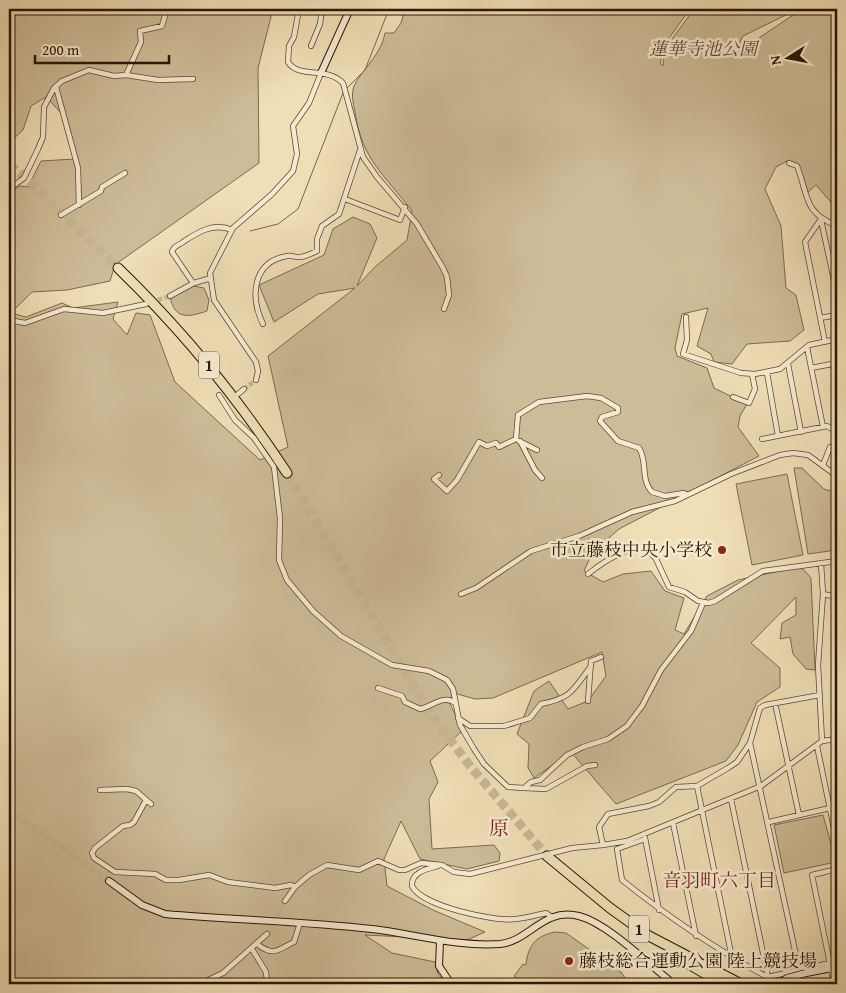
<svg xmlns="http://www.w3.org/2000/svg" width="846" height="993" viewBox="0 0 846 993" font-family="'Gentium Book Plus','Noto Serif JP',serif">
  <rect width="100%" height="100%" fill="#f0deb6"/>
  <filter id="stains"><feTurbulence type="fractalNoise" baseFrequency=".004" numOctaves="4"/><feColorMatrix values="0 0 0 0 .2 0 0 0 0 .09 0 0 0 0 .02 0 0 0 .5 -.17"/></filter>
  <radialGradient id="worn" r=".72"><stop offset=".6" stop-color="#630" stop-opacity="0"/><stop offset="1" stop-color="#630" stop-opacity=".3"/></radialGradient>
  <path fill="#cebc98" stroke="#7a6a4e" d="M9 9H273L258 68 259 163 116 264 112 261 115 265 110 281 67 290 32 292 11 313 26 317 62 303 73 308 118 302 113 319 127 335 136 313 150 315 175 382 260 460 288 447 268 356 355 288 318 294 274 322 259 285 324 255 333 229 353 217 370 224 377 238 357 286 375 267 407 240 412 211C384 174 362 160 355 112 353 102 350 92 356 82 366 66 382 52 385 33H394L401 23 405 9H690L667 41 660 63 663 66C663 43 683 28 693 9H798L743 36 735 54 802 9H837V209L816 185 808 192 798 165 787 161 776 167 765 189 781 226 786 288 796 295 804 330 790 341 747 344 732 364 714 362 711 354 697 346 708 308 682 314 675 348 677 356 707 368 714 388 747 404 740 416 738 427 759 456 619 529 592 553 584 571 603 582 623 574 651 571 665 591 684 598 675 630 684 634 707 596 738 580 798 567 804 570 811 578 815 670 806 669 793 654 790 637 780 639 782 623 796 615V597L751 643 780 668V687L757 702 738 745 726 761 616 804 571 752 534 778 528 768 529 744 517 734 534 691 549 681 568 709 588 701 606 676 602 652 493 698 475 699 454 693 449 702 463 730 430 761 438 782 429 799 432 849 494 845 500 853 499 861 467 869 420 859 401 821 384 859 387 886 433 910 485 932 467 940 365 935 392 953 435 962 438 974 446 984H13L9 980V193L20 186 28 187 41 161 75 159 65 117 46 97 31 106 23 130 9 143V92L12 89 9 81Z
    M190 285 204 288 209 300 207 311C187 318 174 319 170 296L176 290Z
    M794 468H802L824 489 837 493V550L808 554Z
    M787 474 803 555 752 565 736 484Z
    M823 815 836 862 784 873 774 825Z
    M555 932 566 933 621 972 629 984H524L514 976 523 964 526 965C528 945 536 936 555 932Z"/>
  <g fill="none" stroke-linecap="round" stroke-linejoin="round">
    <path stroke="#77664a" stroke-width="1" d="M347 88 365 70 389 9
      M250 231 278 224 298 209 343 93"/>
    <path stroke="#c8b692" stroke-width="4.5" stroke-dasharray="4.5 2" stroke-linecap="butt" d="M152 302 170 296
      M244 389 256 380
      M267 934 285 901"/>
    <path stroke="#c8b692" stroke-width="6" stroke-dasharray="6 3" stroke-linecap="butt" d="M9 810 109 881"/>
    <path stroke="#c8b692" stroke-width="9" stroke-dasharray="9 4.5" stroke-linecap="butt" d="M9 164 29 181 118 268
      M287 473 430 713 470 766 547 856"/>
    <g stroke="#594930" stroke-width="6">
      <path id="street" d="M299 9 294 37 289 46 288 62C299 79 326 66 343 83L363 157 377 177 417 224 443 268 447 277 449 295 444 309
        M311 46 320 24 322 9
        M126 75 158 80 193 79
        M56 87 78 168 79 205
        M789 163 797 166C809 197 803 212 837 226
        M9 189 24 178 38 149 43 137 44 107 54 88 62 81 89 70 114 76 126 75 141 42 140 31 162 26 167 9
        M345 199 400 220 405 207
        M61 215 101 191 102 187 125 173
        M821 219 805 242 825 342
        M821 220 837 294
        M193 283 172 252C174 245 178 246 183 242 198 232 214 222 232 230
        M170 296 194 283 211 278
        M686 317 687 340 683 354 741 373 755 374 780 369 809 345 837 339
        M820 318 837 315
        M14 321 25 323 64 309 103 313 146 304
        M263 324C250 297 252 262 287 256 291 255 294 257 298 257 304 258 312 253 317 251V239L322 226 339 214 360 150
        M807 347 823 427
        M788 364 801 432
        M833 364 837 385
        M811 368 837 363
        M767 373 778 436
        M256 380 258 371 256 362 214 300 210 273 233 228 272 194 293 171 297 154 293 126 309 103 321 73
        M238 394 244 389
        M219 395 235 420 254 438 274 467 280 518 279 560 287 580 313 611 341 636 392 665 429 671 447 680 453 689 460 725 474 749 484 764 508 787 524 788 531 782 540 780 567 755 583 747 608 739 627 726 642 706 661 670 691 631 703 603
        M733 397 749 403 755 389 752 374
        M762 439 827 426 837 432
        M519 441 537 450
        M520 441 535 470 542 478
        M823 465 830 447 837 450
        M439 475 434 479 447 491 457 480 479 442 487 446 496 443 499 447 516 439 518 415 539 402 587 396 601 398 618 408V412L602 417 600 421 618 441 639 448C648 462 640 479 652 492L665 496 684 493 687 495
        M821 563 823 594 818 665 822 741
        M588 574C603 562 625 548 645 547L656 559 669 587 685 592 698 601 709 603 715 601 763 571 837 561
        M461 594 476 588 531 551 579 536 632 512 675 501 731 474 780 455 793 453 808 455 837 476
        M823 594 837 597
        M378 688 402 696 405 702 420 709C431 707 444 694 455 703
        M588 701 591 661 601 657
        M775 703 799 815
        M458 718 470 726H504L530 718 541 704C572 698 573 690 591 666
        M750 743 799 969
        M817 746 837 843
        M697 786 732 958
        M524 788 546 789 587 766 595 765
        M100 790 127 789 136 791 151 804
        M731 799 768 977
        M146 800 134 822 130 825 123 826 95 848 92 853 94 858 115 872 155 874 166 880H179L209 875 228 882 275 888 291 885 295 887 309 875 327 865 359 870 378 861 399 870H405L421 863 442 865 454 872 470 874 572 848 603 845 627 841 761 786 822 741 837 739
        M769 822 830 808H837
        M673 823 696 936
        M645 838 659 910
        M645 839 617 849 622 880C672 920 723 954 780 984
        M603 845 599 827 608 814 649 806 659 802 676 787 697 786 728 768 737 762 750 743 760 708 765 705 820 695
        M438 866C427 869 411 872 412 886 421 906 495 922 516 919 526 918 536 915 546 913L553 918
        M285 901 295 887
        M257 944C274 957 277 950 294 942L300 923
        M252 949 266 972 267 981 281 984
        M768 977 830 963
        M794 981 803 979 804 984
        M200 984 223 973 267 934
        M834 984 812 875 837 869"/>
    </g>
    <g stroke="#271703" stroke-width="8">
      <path id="secondary" d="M321 73 350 9
        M109 881 142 905 165 914C234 920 303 921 372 929 415 934 456 947 500 944 530 941 543 907 579 916 609 924 649 965 674 984
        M440 941 439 966 451 984
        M806 973 837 967"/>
    </g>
    <g stroke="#271703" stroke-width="11">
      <path id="highway" d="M118 268C182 330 238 398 287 473
        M547 856 610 908 649 936 741 984
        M680 959 723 984"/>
    </g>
    <use href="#street" stroke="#f5ead0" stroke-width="4.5"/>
    <use href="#secondary" stroke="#f5ead0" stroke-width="6"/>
    <use href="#highway" stroke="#f0deb6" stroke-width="9"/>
    <g stroke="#271703" stroke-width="8" stroke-linecap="butt">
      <path id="secondary-bridge" d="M778 984 787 978 806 973"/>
    </g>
    <use href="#secondary-bridge" stroke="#f5ead0" stroke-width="6"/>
  </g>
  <g fill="#8f2418" stroke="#f5ead0" stroke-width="2">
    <circle cx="722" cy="550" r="5"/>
    <circle cx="569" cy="961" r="5"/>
  </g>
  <g text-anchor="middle" stroke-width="5" stroke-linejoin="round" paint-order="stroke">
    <g fill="#f5ead0" stroke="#655640" stroke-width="1">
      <rect x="199" y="351.5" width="20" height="27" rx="4"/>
      <rect x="629" y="915.5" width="20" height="27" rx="4"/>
    </g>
    <g font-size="16" font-weight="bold" fill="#271703">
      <text x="209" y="371">1</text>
      <text x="639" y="935">1</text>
    </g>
    <g font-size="18" font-style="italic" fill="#594930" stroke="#f5ead0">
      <text x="703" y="55">蓮華寺池公園</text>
    </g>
    <g font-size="18" fill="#271703" stroke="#f5ead0" text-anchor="end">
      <text x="712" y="556">市立藤枝中央小学校</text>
      <text x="579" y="967" text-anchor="start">藤枝総合運動公園 陸上競技場</text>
    </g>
    <g font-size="19" fill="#7a1f14" stroke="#f5ead0">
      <text x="719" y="887">音羽町六丁目</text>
    </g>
    <g font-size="20" fill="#7a1f14" stroke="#f5ead0">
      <text x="499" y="835">原</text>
    </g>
  </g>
  <rect width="846" height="993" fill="none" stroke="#f0deb6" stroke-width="30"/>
  <rect x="10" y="10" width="826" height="973" fill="none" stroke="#271703" stroke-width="2.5"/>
  <rect x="15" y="15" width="816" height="963" fill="none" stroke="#271703"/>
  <g transform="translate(788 58) rotate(259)" stroke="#f5ead0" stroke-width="4" paint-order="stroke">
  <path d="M0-4L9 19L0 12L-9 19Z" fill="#271703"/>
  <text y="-8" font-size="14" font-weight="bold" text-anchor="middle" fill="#271703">N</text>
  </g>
  <path d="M35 55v8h134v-8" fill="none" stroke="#271703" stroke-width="2.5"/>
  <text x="42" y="55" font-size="15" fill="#271703" stroke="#f5ead0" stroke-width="4" paint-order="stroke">200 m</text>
  <rect width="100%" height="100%" filter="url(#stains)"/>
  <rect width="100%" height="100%" fill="url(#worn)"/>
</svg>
